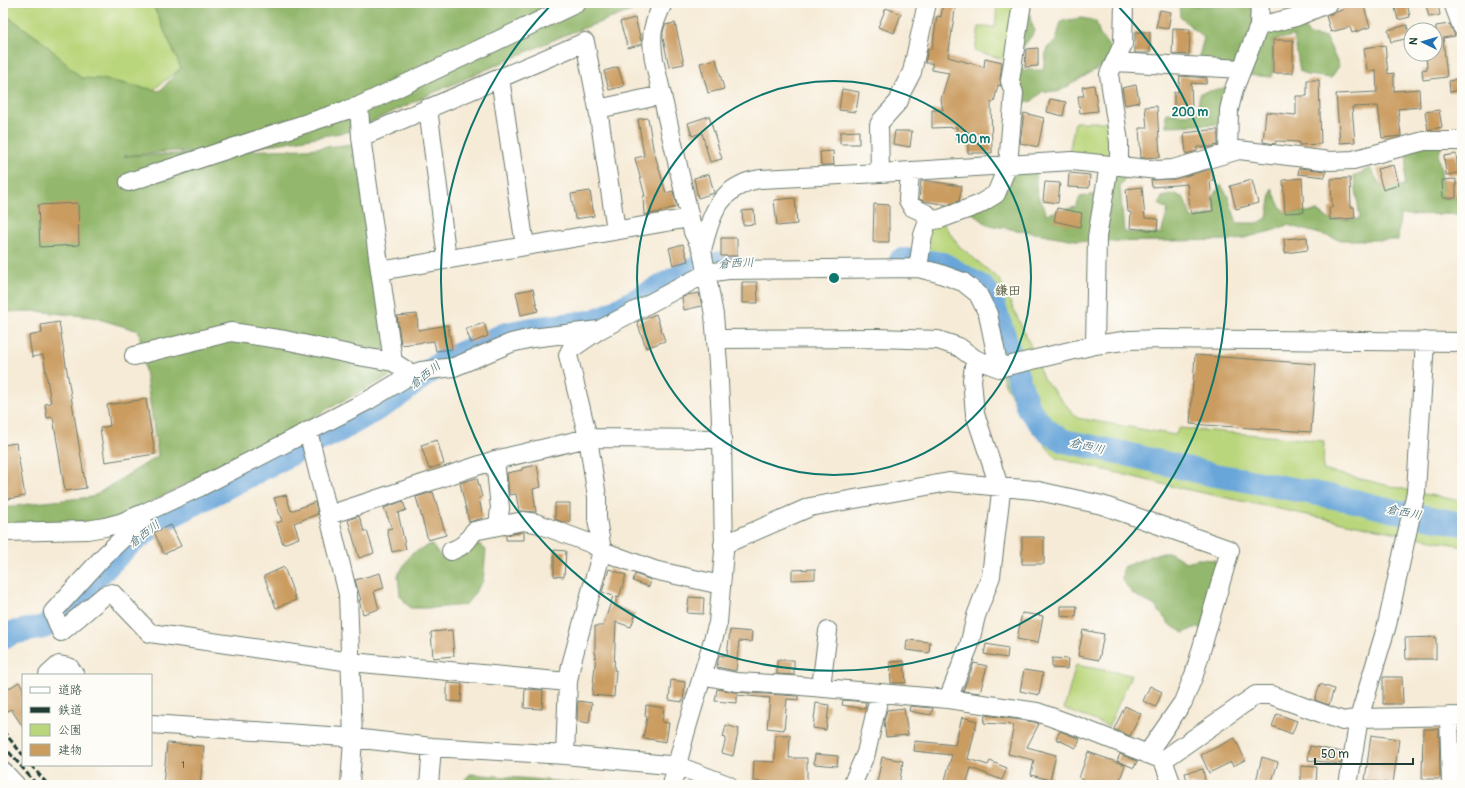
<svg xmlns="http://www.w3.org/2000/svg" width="1465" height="788" viewBox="0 0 1465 788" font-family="Pangolin,'Klee One',sans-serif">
  <rect width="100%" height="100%" fill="#fdfcf7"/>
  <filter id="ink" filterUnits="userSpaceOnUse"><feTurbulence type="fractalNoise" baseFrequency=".025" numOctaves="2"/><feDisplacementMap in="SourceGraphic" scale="8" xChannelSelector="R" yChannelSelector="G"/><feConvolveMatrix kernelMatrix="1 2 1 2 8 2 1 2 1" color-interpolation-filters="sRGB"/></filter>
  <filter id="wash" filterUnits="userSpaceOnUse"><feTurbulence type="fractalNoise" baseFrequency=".012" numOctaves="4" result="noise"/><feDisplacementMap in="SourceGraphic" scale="16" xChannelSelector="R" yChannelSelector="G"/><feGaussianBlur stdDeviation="0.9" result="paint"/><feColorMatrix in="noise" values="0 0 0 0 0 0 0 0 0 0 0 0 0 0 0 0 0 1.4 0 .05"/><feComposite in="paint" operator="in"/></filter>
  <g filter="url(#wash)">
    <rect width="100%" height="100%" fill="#f6ebd7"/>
    <path fill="#bad67c" stroke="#6c8a58" d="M3 3H152L181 68 153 90 102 79 81 78 42 41 3 13Z
      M997 3H1022L1013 62 975 51 979 27H995Z
      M1075 122H1116L1113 149 1107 162 1068 158Z
      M940 219 959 246 1000 280 1033 351 1037 364 1043 378 1077 418 1175 435 1179 428 1324 441 1323 470 1424 494 1462 501V546L1317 517 1175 487 1056 458 1027 424 1004 382 995 346 978 294 918 268 923 235Z
      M1076 665 1131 675 1109 726 1064 709Z"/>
    <path fill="#93b76c" stroke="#597a50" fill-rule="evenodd" d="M152 3H645V6L565 35 431 94 352 131 235 151 307 149 362 143 398 372 326 410 259 447 116 520 3 530V508L35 503 92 497 158 456 139 331 92 317 36 311 3 312V13L42 41 81 78 102 79 160 91 181 68ZM175 151 204 153 124 156Z
      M1024 3H1028L1031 22 1035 31 1019 53 1022 70H1043L1047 48 1056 41 1061 21 1082 18 1096 21 1100 35 1113 51 1105 64 1058 92 1043 91 1032 101 1016 106C1011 73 1014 35 1024 3Z
      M1179 5 1254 6 1253 23 1236 66 1197 63 1204 38 1180 17Z
      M1302 19 1309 35 1326 37 1339 66 1331 78 1306 75 1300 71 1294 36 1273 40 1272 77 1246 75 1263 31Z
      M1229 87 1224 124 1166 126V113L1187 115 1197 111 1200 93Z
      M1443 141 1438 157 1441 171 1443 198H1456L1462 177V214L1400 215 1398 240H1342L1287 225 1275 230 1236 240 1097 242 1108 169 1128 172 1120 187 1124 232 1161 234 1168 210 1159 204 1162 197 1175 194 1184 198 1191 218 1216 213 1212 197 1221 185 1228 196 1237 223H1258L1267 218 1272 188 1278 203 1285 213 1318 211 1330 220 1360 219 1354 176 1370 168 1383 189 1404 185 1408 151Z
      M1008 165 1037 170C1036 179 1035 188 1038 196 1041 204 1045 204 1046 214L1076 207 1080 197 1095 194 1093 243 988 225 967 209 996 194Z
      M431 544 442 558 468 552 479 544 486 550 483 581 466 605 432 608H410L400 595 398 575 411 554Z
      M1159 553H1171L1186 562 1198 559 1215 560 1217 577 1202 628H1194L1184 633 1170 625 1155 606 1133 594 1122 580 1123 567Z
      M470 774 594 784 595 785H460Z"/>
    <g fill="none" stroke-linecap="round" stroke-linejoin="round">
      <path stroke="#67a5d9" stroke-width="24" d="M901 260H918L943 264 982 287 991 297 1028 408 1046 430 1064 441 1118 452 1214 475 1239 479 1355 501 1390 510 1462 524
        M3 638 12 633 44 627 60 614 126 547 159 522 314 442 340 430 394 399 443 361 506 334 532 329 590 322 609 315 696 267 728 262"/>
    </g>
    <g id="blocks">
      <path fill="#ca9c60" d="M943 3H956L948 57 984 67 985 58 1002 62 1000 79 1001 86 998 85 994 102H991L992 153H968V141H957V127L932 128V110H943L941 99 949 73 932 70V63H925L928 49H932L937 16 941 17Z
        M1356 3H1363L1370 27 1352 33 1350 27 1331 32 1326 16 1344 9 1343 7Z
        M1394 3H1407L1410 17 1398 20Z
        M1438 3 1440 15 1429 17 1426 5Z
        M886 8 901 14 894 33 878 27Z
        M1160 10 1171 12 1168 29 1156 27Z
        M635 18 642 44 628 48 620 22Z
        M675 23 684 64 669 67 663 38V32L665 25Z
        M1450 24 1455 36 1443 38 1447 77 1423 80 1422 70 1427 69 1426 54H1435L1436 26Z
        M1407 25 1410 38 1391 42 1388 30Z
        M1173 28 1190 29 1189 55 1172 54Z
        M1135 32H1150V53H1135Z
        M1273 40H1293V73H1273Z
        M1385 45 1388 74 1394 73V91L1419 89 1420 107 1398 109 1401 136 1382 138 1378 106 1352 107 1355 142 1340 143 1336 94 1377 92 1376 70 1367 71 1364 48Z
        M1038 48V66L1025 67 1026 49Z
        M716 59 724 89 708 93 700 63Z
        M618 67 624 86 609 90 604 71Z
        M1180 76 1207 78 1206 84 1191 83 1192 108 1174 109V92H1178Z
        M1462 78V90L1450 92 1449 81Z
        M1307 80H1319L1321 144 1299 145V142L1276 141 1275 144 1263 142 1266 112 1296 115V96H1307Z
        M1094 85 1098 111 1080 113 1078 96H1084L1082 87Z
        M1136 85 1139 102 1125 105 1122 88Z
        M842 89 859 92 856 112 839 110Z
        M1050 99 1066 102 1063 116 1047 112Z
        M1157 106 1160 157 1141 158 1139 128H1147L1145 107Z
        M1439 110 1442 127 1428 130 1425 112Z
        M1024 113 1044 118 1038 147 1020 143Z
        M709 116 722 159 710 162 702 133 692 136 688 123Z
        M648 118 653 148 666 193 673 191 677 207 660 211V212L644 215 643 196H645L635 158 644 156 638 119Z
        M1209 130H1218V145L1210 147H1197V151L1186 154 1184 133Z
        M859 131V144H840V132Z
        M895 131H912L910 147 893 144Z
        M833 151 834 165H821L820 152Z
        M1456 154 1458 173 1446 175 1444 156Z
        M1394 165 1399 185 1383 190 1377 169Z
        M1299 168 1326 171 1325 177 1298 174Z
        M1207 170H1212L1213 181H1210L1213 211 1191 214 1187 184 1152 187 1151 180 1174 179Z
        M1069 173 1090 175 1089 188 1068 187Z
        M709 174 714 193 698 198 694 178Z
        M1302 178 1304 212 1285 213 1283 180Z
        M1350 178 1351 207H1354L1355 218 1330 220 1329 208H1332L1331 179Z
        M1456 179V198H1443L1442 180Z
        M1252 180 1258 203 1236 209 1230 186Z
        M921 181H928L962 186 959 201 947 205 924 201 919 199Z
        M1045 182 1060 183 1058 203 1043 201Z
        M1142 187 1145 218 1158 219 1157 231 1130 228 1131 212H1128L1126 189Z
        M590 191 594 216 575 219 571 194Z
        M795 198 797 224 777 226 774 200Z
        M78 203 79 245 40 247 38 205Z
        M874 204 889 205V242H873Z
        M1057 208 1082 213 1080 227 1054 221Z
        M754 210 755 224 743 225 742 211Z
        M1307 237 1308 250 1285 253 1284 239Z
        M721 238H737V256H721Z
        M683 244 688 261 673 265 669 248Z
        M742 282H757L758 303H742Z
        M533 289 538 311 521 315 516 292Z
        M699 293 702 306 684 310 682 298 687 295Z
        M417 314 418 330 448 325 452 349 436 351 434 341 401 345 397 316Z
        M656 314 665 341 646 348 637 322Z
        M59 322 86 488 65 491 53 417 47 418 45 404 51 403 43 355 32 357 29 336 42 333 41 325Z
        M484 323 488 336 471 343 466 329Z
        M1195 355 1316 364 1311 432 1190 424Z
        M146 399 155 454 105 462 100 428 110 426 107 405Z
        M437 440 444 464 429 469 421 445Z
        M16 443 25 496 3 500V445Z
        M537 465 541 487 533 489 536 512 519 511 516 494 509 495 507 473 522 470V468Z
        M477 478 482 497 479 498 483 518 469 522 460 483Z
        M433 492 446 535 428 540 416 497Z
        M286 495 291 511 315 502 318 514 294 523 299 538 283 544 276 523 282 521 274 498Z
        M403 501 406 510 398 513 406 549 392 552 387 529 392 528 384 508Z
        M555 503H570V522H562L555 519Z
        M359 516 364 531H367L374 553 359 558 348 520Z
        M171 525 181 546 164 554 154 532Z
        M524 532V540H506V535Z
        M1022 537H1044V564H1022Z
        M554 550 566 551 564 577 554 576Z
        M284 567 296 600 276 608 264 576Z
        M609 569 626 575 619 598 616 597V606L636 613 631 627 616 622 614 670H616L614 697 592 695 596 654H595V626H603L613 596 602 592Z
        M815 569V579L792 580V570Z
        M380 573 384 588 374 591 379 609 363 614 359 600H361L355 580Z
        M635 574 651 580 649 587 633 581Z
        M689 597 704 598 703 614 687 613Z
        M1061 606H1077L1076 617 1061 616Z
        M1022 613 1043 616 1038 643 1017 639Z
        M452 630 454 656 433 658 431 632Z
        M730 630 752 632 751 642 739 641 736 671 717 667 719 655 727 656Z
        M1083 630 1104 634 1099 660 1078 656Z
        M1436 637V659H1406L1405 638Z
        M907 640 930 642 929 653 906 650Z
        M986 644 1008 648 1007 658 984 654Z
        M1052 658 1068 659 1067 669 1052 668Z
        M777 660H794V675L777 674Z
        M904 661 906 683H891L890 662Z
        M974 663 987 666 980 693 963 691Z
        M1024 670 1043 673 1039 695 1020 691Z
        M1383 677H1402L1403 704H1383Z
        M671 680 685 682 683 702 669 700Z
        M19 682 23 688V727L11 709 3 714V692Z
        M447 683 462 684 461 702 447 701Z
        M1320 684 1334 689 1329 705 1315 700Z
        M1150 686 1162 692 1156 707 1143 701Z
        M525 689 543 690 542 709 524 708Z
        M717 689 735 692 798 696V700L787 699 784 730 767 728 770 698 737 695V703L715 701Z
        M843 700 866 702 865 709 842 705Z
        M578 701 592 703 589 723 577 721Z
        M816 703 829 705 826 730 813 728Z
        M646 705 664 708 662 722 669 723 666 742 643 738 647 717 645 716Z
        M910 706 933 708 931 715 909 711Z
        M1125 706 1141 714 1130 736 1114 729Z
        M904 708 908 735 886 737 884 721 887 710Z
        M1277 714 1297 721 1292 734 1272 726Z
        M985 715 1034 722 1039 724 1027 747 1056 755 1050 780 1031 775 1034 760 1008 754 1014 725 984 723Z
        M962 717 977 721 968 759 988 765 990 761 1007 768 1002 780 971 768 966 785 945 780 952 755 914 751 915 741 955 745Z
        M726 725 739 729 733 756 722 753 726 738 723 737Z
        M1423 729H1439L1440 779H1422Z
        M1060 731 1080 739 1076 748 1056 739Z
        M775 735H790L789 758H807V785H786V783L753 781 754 761 775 762Z
        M1371 735 1399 739 1393 784 1365 780Z
        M1235 738 1245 760 1233 766 1231 762 1209 773 1201 755Z
        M167 743 204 746 200 785H163Z
        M1310 746 1343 752 1341 764 1308 760Z
        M1088 752 1125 765 1118 785H1098L1079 778Z
        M815 754 838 756 837 766 814 764Z
        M1120 754 1137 761 1134 768 1117 761Z
        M882 757 903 761 899 785 877 783Z
        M1262 757 1278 762 1271 785 1256 781Z
        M1301 766 1317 767 1316 783H1301Z
        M1203 769 1206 785H1188L1185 773Z"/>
    </g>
  </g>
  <g filter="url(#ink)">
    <use href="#blocks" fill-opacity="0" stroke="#6a7a6d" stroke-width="1"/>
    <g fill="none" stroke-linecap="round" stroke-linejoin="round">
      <g stroke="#6a7a6d" stroke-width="20">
        <path id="minor" d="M663 3C652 27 650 33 654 60L693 232 702 250 714 315 718 364 722 439 724 551 718 623 685 734 672 785
          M1453 3 1462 27
          M1259 26 1296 17 1329 3
          M1115 62 1242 69
          M500 78 525 246
          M359 106 361 137 393 362
          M428 108 447 259
          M598 109 662 95
          M361 137 585 42 598 109 616 230
          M1228 153 1229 110 1234 89 1259 26 1260 3
          M1119 166V142L1109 74 1123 44 1124 3
          M910 171 908 200 912 207 927 214 928 221
          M880 173 879 125 881 121 899 101 902 91 912 72 927 3
          M129 182 359 106 577 3
          M702 250C709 223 715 196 743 184 748 181 755 180 761 179L880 173 1072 161 1158 170 1173 169 1239 150 1330 161 1353 160 1424 141H1462
          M918 268 923 235 928 221 940 219 978 205 996 194 1008 165 1014 93 1010 81 1022 3
          M380 271 690 218
          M716 339 877 338 938 340 959 347 975 359 999 368 1095 345 1130 340 1160 339 1462 342
          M1095 345 1097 237 1109 165
          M134 356 231 332 285 340 358 356 393 362 412 374
          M308 431 348 594 353 738 350 785
          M495 460 500 508 498 526
          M329 515 495 460 588 438 722 439
          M144 516 143 519 104 556 53 612 61 632 105 595 112 593 150 633 351 662 568 682
          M3 532 87 530 105 527 120 523 144 513 200 487 369 400 412 374 421 371 454 367 511 343 532 338 599 330 707 273 728 270 918 268 938 273 963 282 978 294 988 314 999 368
          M723 545 810 507 949 482 1034 490 1102 505 1230 550 1194 675 1183 702 1147 754
          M451 551C464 546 467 542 474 531L523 521 536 523 592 544 602 551 654 570 721 585
          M48 675 59 665 69 667 75 675
          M702 675 736 682 790 685 948 699 1037 712 1082 728 1163 760
          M821 687 828 631
          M948 699 969 646 976 616 991 576 1001 492 975 414 972 380 975 359
          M1449 716 1451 785
          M151 724 344 737 432 747 565 755 678 766 728 785
          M565 755 568 682 571 665 602 551 597 518V497L588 438 568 355 571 349 596 332
          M1163 760 1256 695H1271L1343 721 1359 718 1462 716
          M1163 760 1172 785
          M3 771 16 785
          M429 785 432 747
          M852 785 866 753 880 693
          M1348 785 1359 718 1387 625 1416 492 1425 341"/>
      </g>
      <use href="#minor" stroke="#fff" stroke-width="18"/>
      <path stroke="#1f3d34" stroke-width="3" stroke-dasharray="6 3" stroke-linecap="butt" d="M3 731 23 755
        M3 745 37 785
        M31 765 48 785"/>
    </g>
  </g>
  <g fill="none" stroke="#0f766e" stroke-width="2">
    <circle cx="834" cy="278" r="197"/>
    <path d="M1117 5A393 393 0 1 1 551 5"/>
  </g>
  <g text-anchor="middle" stroke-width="3.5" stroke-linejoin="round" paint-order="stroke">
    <g font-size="9" fill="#4a553f">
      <text x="183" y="768">1</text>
    </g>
    <g font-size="12" font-style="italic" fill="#38616e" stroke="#fdfcf7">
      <text transform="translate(736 263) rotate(-3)" y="4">倉西川</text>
      <text transform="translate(425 375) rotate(-38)" y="4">倉西川</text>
      <text transform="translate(1087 446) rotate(13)" y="4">倉西川</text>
      <text transform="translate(1404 512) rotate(11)" y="4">倉西川</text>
      <text transform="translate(144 534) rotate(-37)" y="4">倉西川</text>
    </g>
    <g font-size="13" font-weight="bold" fill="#5b5e43" stroke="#fdfcf7">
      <text x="1008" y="295">鎌田</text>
    </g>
  </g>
  <circle cx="834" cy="278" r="6" fill="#0f766e" stroke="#fdfcf7" stroke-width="2"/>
  <g font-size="12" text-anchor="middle" font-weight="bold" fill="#0f766e" stroke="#fdfcf7" stroke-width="3.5" stroke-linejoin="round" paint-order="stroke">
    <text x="1190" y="116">200 m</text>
    <text x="973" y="143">100 m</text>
  </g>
  <rect width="1465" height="788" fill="none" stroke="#fdfcf7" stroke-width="16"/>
  <rect x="22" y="674" width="130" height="92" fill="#fdfcf7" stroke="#a4b0a9"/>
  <rect x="30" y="687" width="20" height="6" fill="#ffffff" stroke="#a4b0a9"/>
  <text x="58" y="694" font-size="12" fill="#1f3d34">道路</text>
  <rect x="30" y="707" width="20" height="6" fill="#1f3d34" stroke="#a4b0a9"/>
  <text x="58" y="714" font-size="12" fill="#1f3d34">鉄道</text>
  <rect x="30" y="724" width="20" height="12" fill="#bad67c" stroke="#a4b0a9"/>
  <text x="58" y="734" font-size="12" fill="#1f3d34">公園</text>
  <rect x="30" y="744" width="20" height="12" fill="#ca9c60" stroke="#a4b0a9"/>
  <text x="58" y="754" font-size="12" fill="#1f3d34">建物</text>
  <g transform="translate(1423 42) rotate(275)"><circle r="19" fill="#fdfcf7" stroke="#a4b0a9"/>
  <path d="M0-3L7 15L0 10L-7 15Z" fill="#1f6fb2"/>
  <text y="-6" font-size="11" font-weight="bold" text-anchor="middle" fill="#1f3d34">N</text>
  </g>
  <path d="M1315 758v6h98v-6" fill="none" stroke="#1f3d34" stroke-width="2"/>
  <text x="1321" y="758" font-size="12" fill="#1f3d34" stroke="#fdfcf7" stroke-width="3" paint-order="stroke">50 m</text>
</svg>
